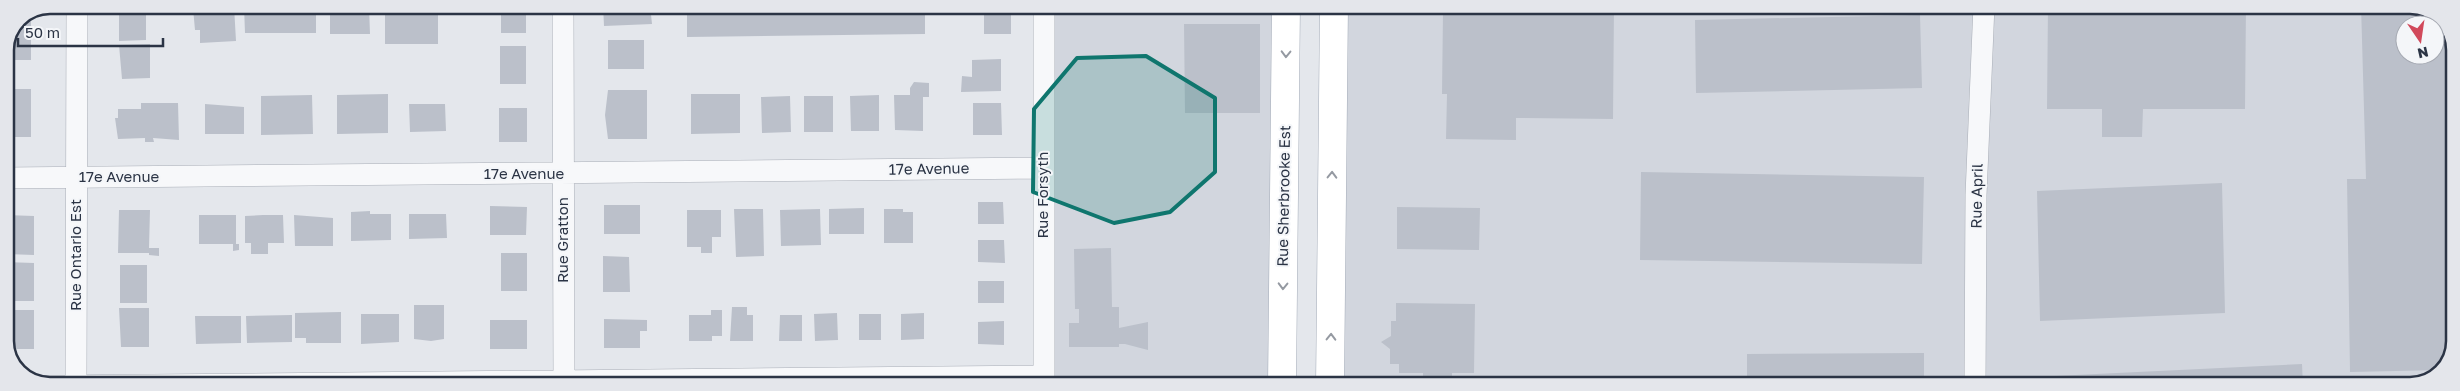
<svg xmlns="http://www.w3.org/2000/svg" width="2460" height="391" viewBox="0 0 2460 391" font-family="'Golos Text',sans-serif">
  <rect width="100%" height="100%" fill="#e4e7ec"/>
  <path fill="#d2d6de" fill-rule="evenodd" d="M1044 5H1286L1282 386H1044Z
    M1335 5H2416L2442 18 2455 347 2439 375 2410 386H1331ZM2405 25H2435V55H2405Z"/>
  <path fill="#bbc0ca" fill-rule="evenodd" d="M119 5H146V40L119 41Z
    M264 5 316 6V33H245L244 6Z
    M330 5 369 6 370 34H330Z
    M385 5H438V44H385Z
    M501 5H526V33H501Z
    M603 5H650L652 24 604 26Z
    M687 5H925V34L687 37Z
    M991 5H1011V34H984V8H991Z
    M1428 5H1614L1613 119 1516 118V140L1446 139 1447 94H1442L1443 12H1428Z
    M2048 5H2246L2245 109H2143L2142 137H2102V109H2047Z
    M2361 5H2416L2442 18 2455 44V347L2442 370 2350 372 2347 179H2366ZM2405 25H2435V55H2405Z
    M234 6 236 41 200 43V30H195L193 8Z
    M31 13V60H5V50L18 18Z
    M1920 15 1922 88 1696 93 1695 20Z
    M1184 24H1260V113H1185Z
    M608 40H644V69H608Z
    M150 44V78L122 79 119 45Z
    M500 46H526V84H500Z
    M1001 59V91L961 92 962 76 972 77V60Z
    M914 82 929 83V97H923V131L895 130 894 95H910V88Z
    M5 89H31V137H5Z
    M608 90H647V139H608L605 115Z
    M388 94V133L337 134V95Z
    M691 94H740V133L691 134Z
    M312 95 313 134 261 135V96Z
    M879 95V131H851L850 96Z
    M790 96 791 132 762 133 761 97Z
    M804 96H833V132H804Z
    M141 103H178L179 140 153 138 154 142H145V138L118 139 115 118H118V109H141Z
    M973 103H1001L1002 135H973Z
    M205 104 244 107V134H205Z
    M409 104H445L446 131 410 132Z
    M499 108H527V142H499Z
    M1641 172 1924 177 1922 264 1640 260Z
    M2222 183 2225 313 2040 321 2037 191Z
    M978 202H1003L1004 224H978Z
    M604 205H640V234H604Z
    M490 206 527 207 526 235H490Z
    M1397 207 1480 208 1479 250 1397 249Z
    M864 208V234H829V209Z
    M734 209H763L764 256 736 257Z
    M820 209 821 245 781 246 780 210Z
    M884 209H903V212H913V243H884Z
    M119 210H150L149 248H159V256L149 255V253H118Z
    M687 210H721V237H712V253H701V247H687Z
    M370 211V214H391V240L351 241V212Z
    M409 214H446L447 238 409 239Z
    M5 215 34 216V255L6 254Z
    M199 215H236V244H239V250L233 251V244H199Z
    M263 215H283L284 243H268V254H251V243H245V216Z
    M294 215 333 218V246H295Z
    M978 240H1004L1005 263 978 262Z
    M1111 248 1112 307H1119V328L1148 322V350L1125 344H1119V347H1069V323H1079V309H1075L1074 249Z
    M501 253H527V291H501Z
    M603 256 629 257 630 292H603Z
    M5 262 34 263V301H7Z
    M120 265H147V303H120Z
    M978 281H1004V303H978Z
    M1396 303 1475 304 1474 373H1452V386H1423V373H1399V364H1390V349L1381 342 1391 336V321H1396Z
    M414 305H444V339L431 341 414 339Z
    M732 307H747V315H753V341H730Z
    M119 308H149V347H121Z
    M7 310H34V349H7Z
    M711 310H722V336H712V341H689V315H711Z
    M341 312V343H306V338H295V313Z
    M837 313 838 340 815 341 814 314Z
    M924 313V339L901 340V314Z
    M361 314H399V342L361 344Z
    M859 314H881V340H859Z
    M292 315V342L247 343 246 316Z
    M780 315H802V341H779Z
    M195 316H241V343L196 344Z
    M604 319 647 320V331H640V348H604Z
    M490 320H527V349H490Z
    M1004 321V345L978 344V322Z
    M1924 353V386H1747V354Z
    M2302 364 2303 386H2034V377Z"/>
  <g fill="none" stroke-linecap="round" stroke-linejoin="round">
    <g stroke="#a9aeb7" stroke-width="22">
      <path id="minor" d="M563 5 564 386
        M5 178 1043 168
        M48 386 1044 376
        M76 386 77 5
        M1044 386V5
        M1975 386 1976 195 1984 5"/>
    </g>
    <g stroke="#a3abb8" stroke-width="29">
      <path id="major" d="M1282 386 1286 5
        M1330 386 1334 5"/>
    </g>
    <use href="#minor" stroke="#f7f8fa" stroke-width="21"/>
    <use href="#major" stroke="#fff" stroke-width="28"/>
  </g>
  <defs><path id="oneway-chevron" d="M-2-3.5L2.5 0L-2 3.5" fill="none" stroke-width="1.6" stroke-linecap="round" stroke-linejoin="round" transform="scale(1.25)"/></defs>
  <g stroke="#959aa2">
    <use href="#oneway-chevron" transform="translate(1286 54) rotate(91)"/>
    <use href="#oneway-chevron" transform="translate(1332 175) rotate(-89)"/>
    <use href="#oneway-chevron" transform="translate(1283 286) rotate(91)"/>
    <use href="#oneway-chevron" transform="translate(1331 337) rotate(-89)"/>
  </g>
  <path fill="#0f766e" fill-opacity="0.2" stroke="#0f766e" stroke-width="4" stroke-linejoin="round" d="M1146 56 1215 98V172L1170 212 1114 223 1033 192 1034 109 1077 58Z"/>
  <g text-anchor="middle" stroke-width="4" stroke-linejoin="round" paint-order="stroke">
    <g font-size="15" fill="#2b3445" stroke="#f4f6f9">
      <text transform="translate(929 169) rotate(-1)" y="5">17e Avenue</text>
      <text x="524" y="179">17e Avenue</text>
      <text x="119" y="182">17e Avenue</text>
      <text transform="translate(1043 195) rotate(-90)" y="5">Rue Forsyth</text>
      <text transform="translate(1284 196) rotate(-89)" y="5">Rue Sherbrooke Est</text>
      <text transform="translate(1977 196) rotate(-89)" y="5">Rue April</text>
      <text transform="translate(563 240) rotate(-90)" y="5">Rue Gratton</text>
      <text transform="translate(76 255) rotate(-90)" y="5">Rue Ontario Est</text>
    </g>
  </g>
  <path d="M0 0H2460V391H0ZM50 14H2410A36 36 0 0 1 2446 50V341A36 36 0 0 1 2410 377H50A36 36 0 0 1 14 341V50A36 36 0 0 1 50 14Z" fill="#e4e6eb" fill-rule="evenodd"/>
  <path fill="none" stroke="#2b3445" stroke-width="2.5" d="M50 14H2410A36 36 0 0 1 2446 50V341A36 36 0 0 1 2410 377H50A36 36 0 0 1 14 341V50A36 36 0 0 1 50 14Z"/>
  <g transform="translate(2420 40) rotate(167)"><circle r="24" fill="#f4f6f9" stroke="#a4a8b1"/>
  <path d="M0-4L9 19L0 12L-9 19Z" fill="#d1495b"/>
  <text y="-8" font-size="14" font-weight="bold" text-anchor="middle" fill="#2b3445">N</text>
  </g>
  <path d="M18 38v8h145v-8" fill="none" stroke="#2b3445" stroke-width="2.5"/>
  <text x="25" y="38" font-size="15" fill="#2b3445" stroke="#f4f6f9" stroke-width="4" paint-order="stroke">50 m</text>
</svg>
